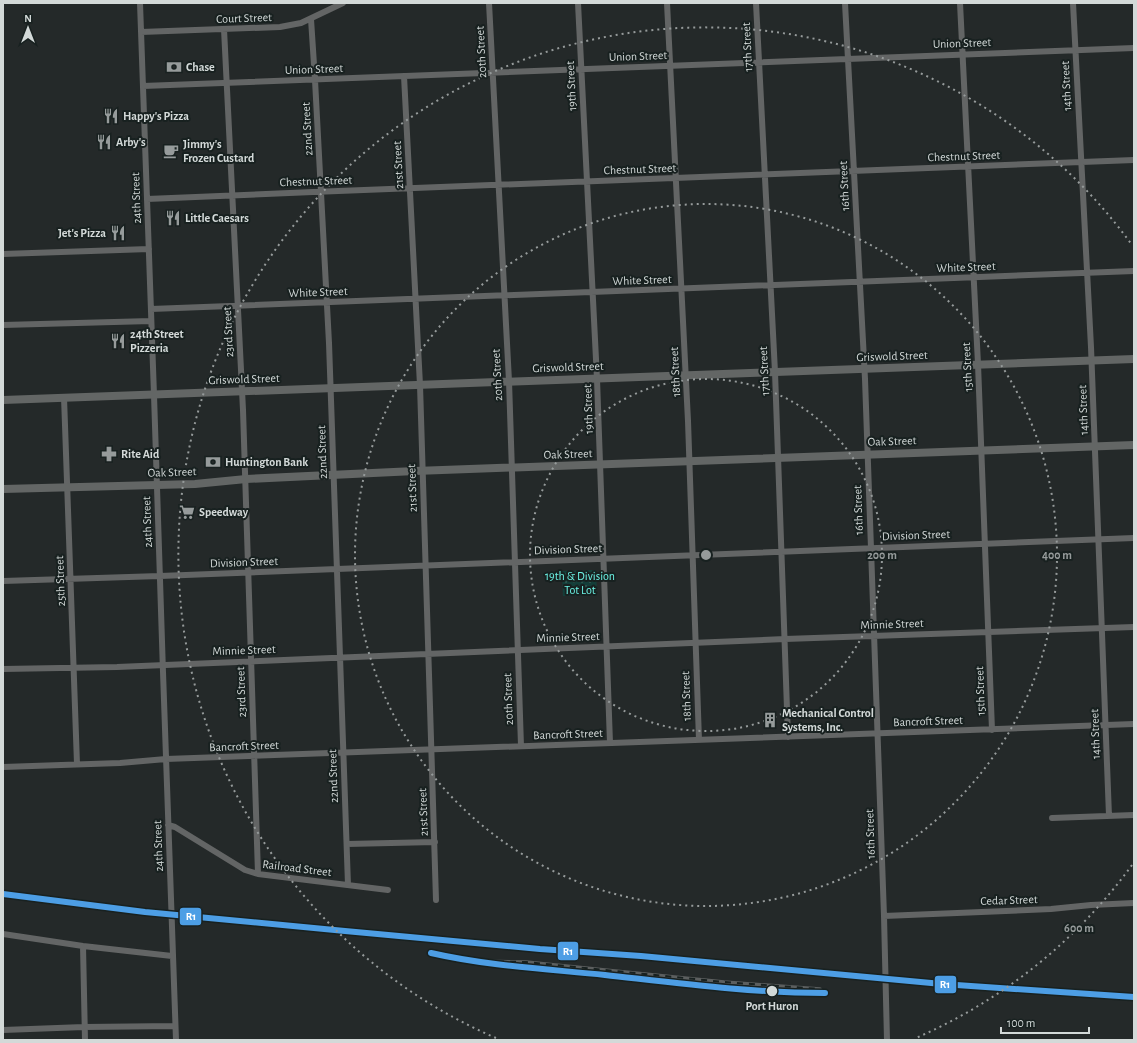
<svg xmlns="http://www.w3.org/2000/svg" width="1137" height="1043" viewBox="0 0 1137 1043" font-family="'Alegreya Sans',sans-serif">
  <defs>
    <pattern id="park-dots" width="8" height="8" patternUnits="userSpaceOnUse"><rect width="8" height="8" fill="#143e39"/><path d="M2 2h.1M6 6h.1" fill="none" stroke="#355955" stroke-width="1.8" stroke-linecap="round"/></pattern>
  </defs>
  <rect width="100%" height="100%" fill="#242929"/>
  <path fill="url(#park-dots)" d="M596 570 597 595 563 596 562 571Z"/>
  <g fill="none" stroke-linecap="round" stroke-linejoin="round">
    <path stroke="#636565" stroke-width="6" d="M140 3 154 395 163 672 176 1040
      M489 3 509 381 521 746
      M578 3 597 379 610 743
      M667 3 688 421 699 740
      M756 3 775 372 788 737
      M845 3 865 379 884 916 887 1040
      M960 3 978 364 992 730
      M1073 3 1091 347 1109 816
      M311 19 315 80 329 343 348 885
      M224 29 243 410 258 874
      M141 32 280 27 301 23 343 3
      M404 76 420 385 436 900
      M143 86 1134 48
      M147 199 313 192 1134 160
      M3 254 149 249
      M151 309 1134 271
      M3 325 151 321
      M64 397 77 764
      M3 581 160 576 1134 538
      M3 669 117 667 785 639 1134 627
      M3 767 120 763 166 759 1134 724
      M1052 818 1134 815
      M168 825 175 827 245 870 258 874 388 890
      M347 844 435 842
      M884 916 1051 909 1091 905 1134 903
      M3 934 83 946 172 956
      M83 946 85 1040
      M3 1030 84 1027 175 1026"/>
    <path stroke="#636665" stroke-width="8" d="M3 400 1134 359
      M3 489 195 484 246 479 415 471 1134 445"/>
    <g stroke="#5c5f5f" stroke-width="3.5">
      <path id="rail" d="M3 894 145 912 345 931 540 949 641 956 942 984 1134 997
        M474 961 526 962 724 982 820 989"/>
    </g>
    <use href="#rail" stroke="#182120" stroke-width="2" stroke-dasharray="6" stroke-linecap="butt"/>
    <g stroke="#182120" stroke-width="9">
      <path id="rail-1" d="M3 894 145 912 345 931 540 949 641 956 942 984 1134 997
        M431 953C488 966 547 969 605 975 677 983 752 993 825 993"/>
    </g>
    <use href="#rail-1" stroke="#4d9ee5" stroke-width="6"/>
  </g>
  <g fill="none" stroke="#969b9b" stroke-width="2" stroke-dasharray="2 4">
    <circle cx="706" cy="555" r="176"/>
    <circle cx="706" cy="555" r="351"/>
    <path d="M1132 865A527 527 0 0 1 916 1038M496 1038A527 527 0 1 1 1132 245"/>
  </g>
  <defs>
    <g id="bank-bare" transform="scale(1.2)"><path d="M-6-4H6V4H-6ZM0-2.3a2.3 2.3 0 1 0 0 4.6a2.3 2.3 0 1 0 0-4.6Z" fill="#969b9b" stroke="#182120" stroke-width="2.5" paint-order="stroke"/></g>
    <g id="restaurant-bare" transform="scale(1.2)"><path d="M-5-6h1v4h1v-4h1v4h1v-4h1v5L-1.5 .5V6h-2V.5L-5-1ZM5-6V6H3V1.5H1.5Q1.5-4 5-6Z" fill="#969b9b" stroke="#182120" stroke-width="2.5" paint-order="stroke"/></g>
    <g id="cafe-bare" transform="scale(1.2)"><path d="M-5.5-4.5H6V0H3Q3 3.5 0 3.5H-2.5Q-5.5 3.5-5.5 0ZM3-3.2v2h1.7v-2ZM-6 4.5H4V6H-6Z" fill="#969b9b" stroke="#182120" stroke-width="2.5" paint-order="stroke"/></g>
    <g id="pharmacy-bare" transform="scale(1.2)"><path d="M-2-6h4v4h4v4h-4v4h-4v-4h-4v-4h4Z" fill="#969b9b" stroke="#182120" stroke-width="2.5" paint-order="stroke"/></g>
    <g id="supermarket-bare" transform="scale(1.2)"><path d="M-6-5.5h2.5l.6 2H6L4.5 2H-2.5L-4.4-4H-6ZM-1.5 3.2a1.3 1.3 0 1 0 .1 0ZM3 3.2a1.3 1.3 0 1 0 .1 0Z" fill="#969b9b" stroke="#182120" stroke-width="2.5" paint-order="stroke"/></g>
    <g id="building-bare" transform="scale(1.2)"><path d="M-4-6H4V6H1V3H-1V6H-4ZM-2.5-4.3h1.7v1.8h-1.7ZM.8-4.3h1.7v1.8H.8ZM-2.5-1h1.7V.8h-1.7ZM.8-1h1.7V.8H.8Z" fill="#969b9b" stroke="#182120" stroke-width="2.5" paint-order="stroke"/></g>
  </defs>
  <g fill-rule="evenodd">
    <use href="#bank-bare" x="174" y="67"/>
    <use href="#restaurant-bare" x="111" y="116"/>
    <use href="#restaurant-bare" x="104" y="142"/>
    <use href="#cafe-bare" x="171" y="151"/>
    <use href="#restaurant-bare" x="173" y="218"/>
    <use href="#restaurant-bare" x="118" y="233"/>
    <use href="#restaurant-bare" x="118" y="341"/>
    <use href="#pharmacy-bare" x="109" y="454"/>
    <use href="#bank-bare" x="213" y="462"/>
    <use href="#supermarket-bare" x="187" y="512"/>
    <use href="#building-bare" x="770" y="720"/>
  </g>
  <circle fill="#d3d9d8" stroke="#182120" stroke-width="1.5" cx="772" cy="991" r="6"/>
  <g text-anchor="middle" stroke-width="4" stroke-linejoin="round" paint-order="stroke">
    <g font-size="12" fill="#d3d9d8" stroke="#182120">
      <text transform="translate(244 18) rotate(-2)" y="4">Court Street</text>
      <text transform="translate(962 43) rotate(-2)" y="4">Union Street</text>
      <text transform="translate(747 47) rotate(-93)" y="4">17th Street</text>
      <text transform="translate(481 52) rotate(-93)" y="4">20th Street</text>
      <text transform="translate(638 56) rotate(-2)" y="4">Union Street</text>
      <text transform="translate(314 69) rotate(-2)" y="4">Union Street</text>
      <text transform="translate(571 86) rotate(-93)" y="4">19th Street</text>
      <text transform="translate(1066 86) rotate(-93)" y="4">14th Street</text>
      <text transform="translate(307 129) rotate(-93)" y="4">22nd Street</text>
      <text transform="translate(964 156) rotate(-2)" y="4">Chestnut Street</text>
      <text transform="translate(398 165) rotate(-93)" y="4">21st Street</text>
      <text transform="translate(640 169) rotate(-2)" y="4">Chestnut Street</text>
      <text transform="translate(316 181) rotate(-2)" y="4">Chestnut Street</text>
      <text transform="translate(844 186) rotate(-93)" y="4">16th Street</text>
      <text transform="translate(136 198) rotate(-92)" y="4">24th Street</text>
      <text transform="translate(966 267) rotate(-2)" y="4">White Street</text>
      <text transform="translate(642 280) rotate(-2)" y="4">White Street</text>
      <text transform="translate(318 292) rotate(-2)" y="4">White Street</text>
      <text transform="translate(228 332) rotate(-93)" y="4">23rd Street</text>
      <text transform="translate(892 356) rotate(-2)" y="4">Griswold Street</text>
      <text transform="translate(568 367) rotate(-2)" y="4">Griswold Street</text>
      <text transform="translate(967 367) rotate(-93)" y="4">15th Street</text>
      <text transform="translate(764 371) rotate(-93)" y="4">17th Street</text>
      <text transform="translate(675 372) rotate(-93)" y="4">18th Street</text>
      <text transform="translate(497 375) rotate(-93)" y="4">20th Street</text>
      <text transform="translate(244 379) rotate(-2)" y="4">Griswold Street</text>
      <text transform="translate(588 409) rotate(-92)" y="4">19th Street</text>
      <text transform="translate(1083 410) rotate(-92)" y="4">14th Street</text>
      <text transform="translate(892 441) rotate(-2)" y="4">Oak Street</text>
      <text transform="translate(322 452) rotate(-92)" y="4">22nd Street</text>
      <text transform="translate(568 454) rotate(-2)" y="4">Oak Street</text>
      <text transform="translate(172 472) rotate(-2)" y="4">Oak Street</text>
      <text transform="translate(412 488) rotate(-92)" y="4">21st Street</text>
      <text transform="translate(858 510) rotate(-92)" y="4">16th Street</text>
      <text transform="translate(147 522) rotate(-92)" y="4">24th Street</text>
      <text transform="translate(916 535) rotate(-2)" y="4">Division Street</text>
      <text transform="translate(568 549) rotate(-2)" y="4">Division Street</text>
      <text transform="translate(244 562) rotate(-2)" y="4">Division Street</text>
      <text transform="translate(60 581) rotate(-92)" y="4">25th Street</text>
      <text transform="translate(892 624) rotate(-2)" y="4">Minnie Street</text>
      <text transform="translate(568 637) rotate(-2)" y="4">Minnie Street</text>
      <text transform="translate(244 650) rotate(-2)" y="4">Minnie Street</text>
      <text transform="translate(980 691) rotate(-92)" y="4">15th Street</text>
      <text transform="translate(241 692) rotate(-92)" y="4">23rd Street</text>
      <text transform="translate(686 696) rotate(-92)" y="4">18th Street</text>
      <text transform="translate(508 699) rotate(-92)" y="4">20th Street</text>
      <text transform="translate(928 721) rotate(-2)" y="4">Bancroft Street</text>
      <text transform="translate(568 734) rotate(-2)" y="4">Bancroft Street</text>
      <text transform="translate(1095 734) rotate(-92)" y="4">14th Street</text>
      <text transform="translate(244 746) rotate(-2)" y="4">Bancroft Street</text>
      <text transform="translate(333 776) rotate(-92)" y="4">22nd Street</text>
      <text transform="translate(423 812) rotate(-92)" y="4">21st Street</text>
      <text transform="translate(870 834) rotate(-92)" y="4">16th Street</text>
      <text transform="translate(158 846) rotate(-92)" y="4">24th Street</text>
      <text transform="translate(297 868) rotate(7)" y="4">Railroad Street</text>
      <text transform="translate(1009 900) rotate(-2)" y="4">Cedar Street</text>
    </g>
    <g font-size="12" font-weight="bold" fill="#d3d9d8" stroke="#182120" text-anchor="start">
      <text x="186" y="71">Chase</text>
      <text x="123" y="120">Happy's Pizza</text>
      <text x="116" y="146">Arby's</text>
      <text x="183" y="148">Jimmy's<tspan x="183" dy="14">Frozen Custard</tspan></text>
      <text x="185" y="222">Little Caesars</text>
      <text x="106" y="237" text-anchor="end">Jet's Pizza</text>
      <text x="130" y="338">24th Street<tspan x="130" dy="14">Pizzeria</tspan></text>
      <text x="121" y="458">Rite Aid</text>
      <text x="225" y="466">Huntington Bank</text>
      <text x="199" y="516">Speedway</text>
      <text x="782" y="717">Mechanical Control<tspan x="782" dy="14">Systems, Inc.</tspan></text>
    </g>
    <g font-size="12" fill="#6cf3e5" stroke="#182120">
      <text x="580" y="580">19th &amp; Division<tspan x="580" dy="14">Tot Lot</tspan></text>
    </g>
    <g font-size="12" font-weight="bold" fill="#d3d9d8" stroke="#182120">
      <text x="772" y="1010">Port Huron</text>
    </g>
  </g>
  <circle cx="706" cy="555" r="6" fill="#969b9b" stroke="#182120" stroke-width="2"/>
  <g font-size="12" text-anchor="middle" font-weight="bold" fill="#969b9b" stroke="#182120" stroke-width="4" stroke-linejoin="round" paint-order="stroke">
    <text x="882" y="559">200 m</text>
    <text x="1057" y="559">400 m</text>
    <text x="1079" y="932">600 m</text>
  </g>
  <g stroke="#182120" stroke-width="1.5">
    <rect x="179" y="907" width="23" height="19" rx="4" fill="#4d9ee5"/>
    <rect x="557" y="941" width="22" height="20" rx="4" fill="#4d9ee5"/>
    <rect x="934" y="975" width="23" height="19" rx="4" fill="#4d9ee5"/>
  </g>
  <g font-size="11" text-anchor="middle" font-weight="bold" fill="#fff">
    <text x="191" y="920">R1</text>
    <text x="568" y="955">R1</text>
    <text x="945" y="988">R1</text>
  </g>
  <rect width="1137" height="1043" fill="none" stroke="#d3d9d8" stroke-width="8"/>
  <g transform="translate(28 28)" stroke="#182120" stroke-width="3" paint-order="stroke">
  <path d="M0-3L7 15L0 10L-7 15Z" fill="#d3d9d8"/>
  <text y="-6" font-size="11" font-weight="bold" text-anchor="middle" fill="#d3d9d8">N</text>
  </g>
  <path d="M1001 1027v6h88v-6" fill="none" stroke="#d3d9d8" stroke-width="2"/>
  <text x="1007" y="1027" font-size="12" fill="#d3d9d8" stroke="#182120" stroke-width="3" paint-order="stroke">100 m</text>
</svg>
